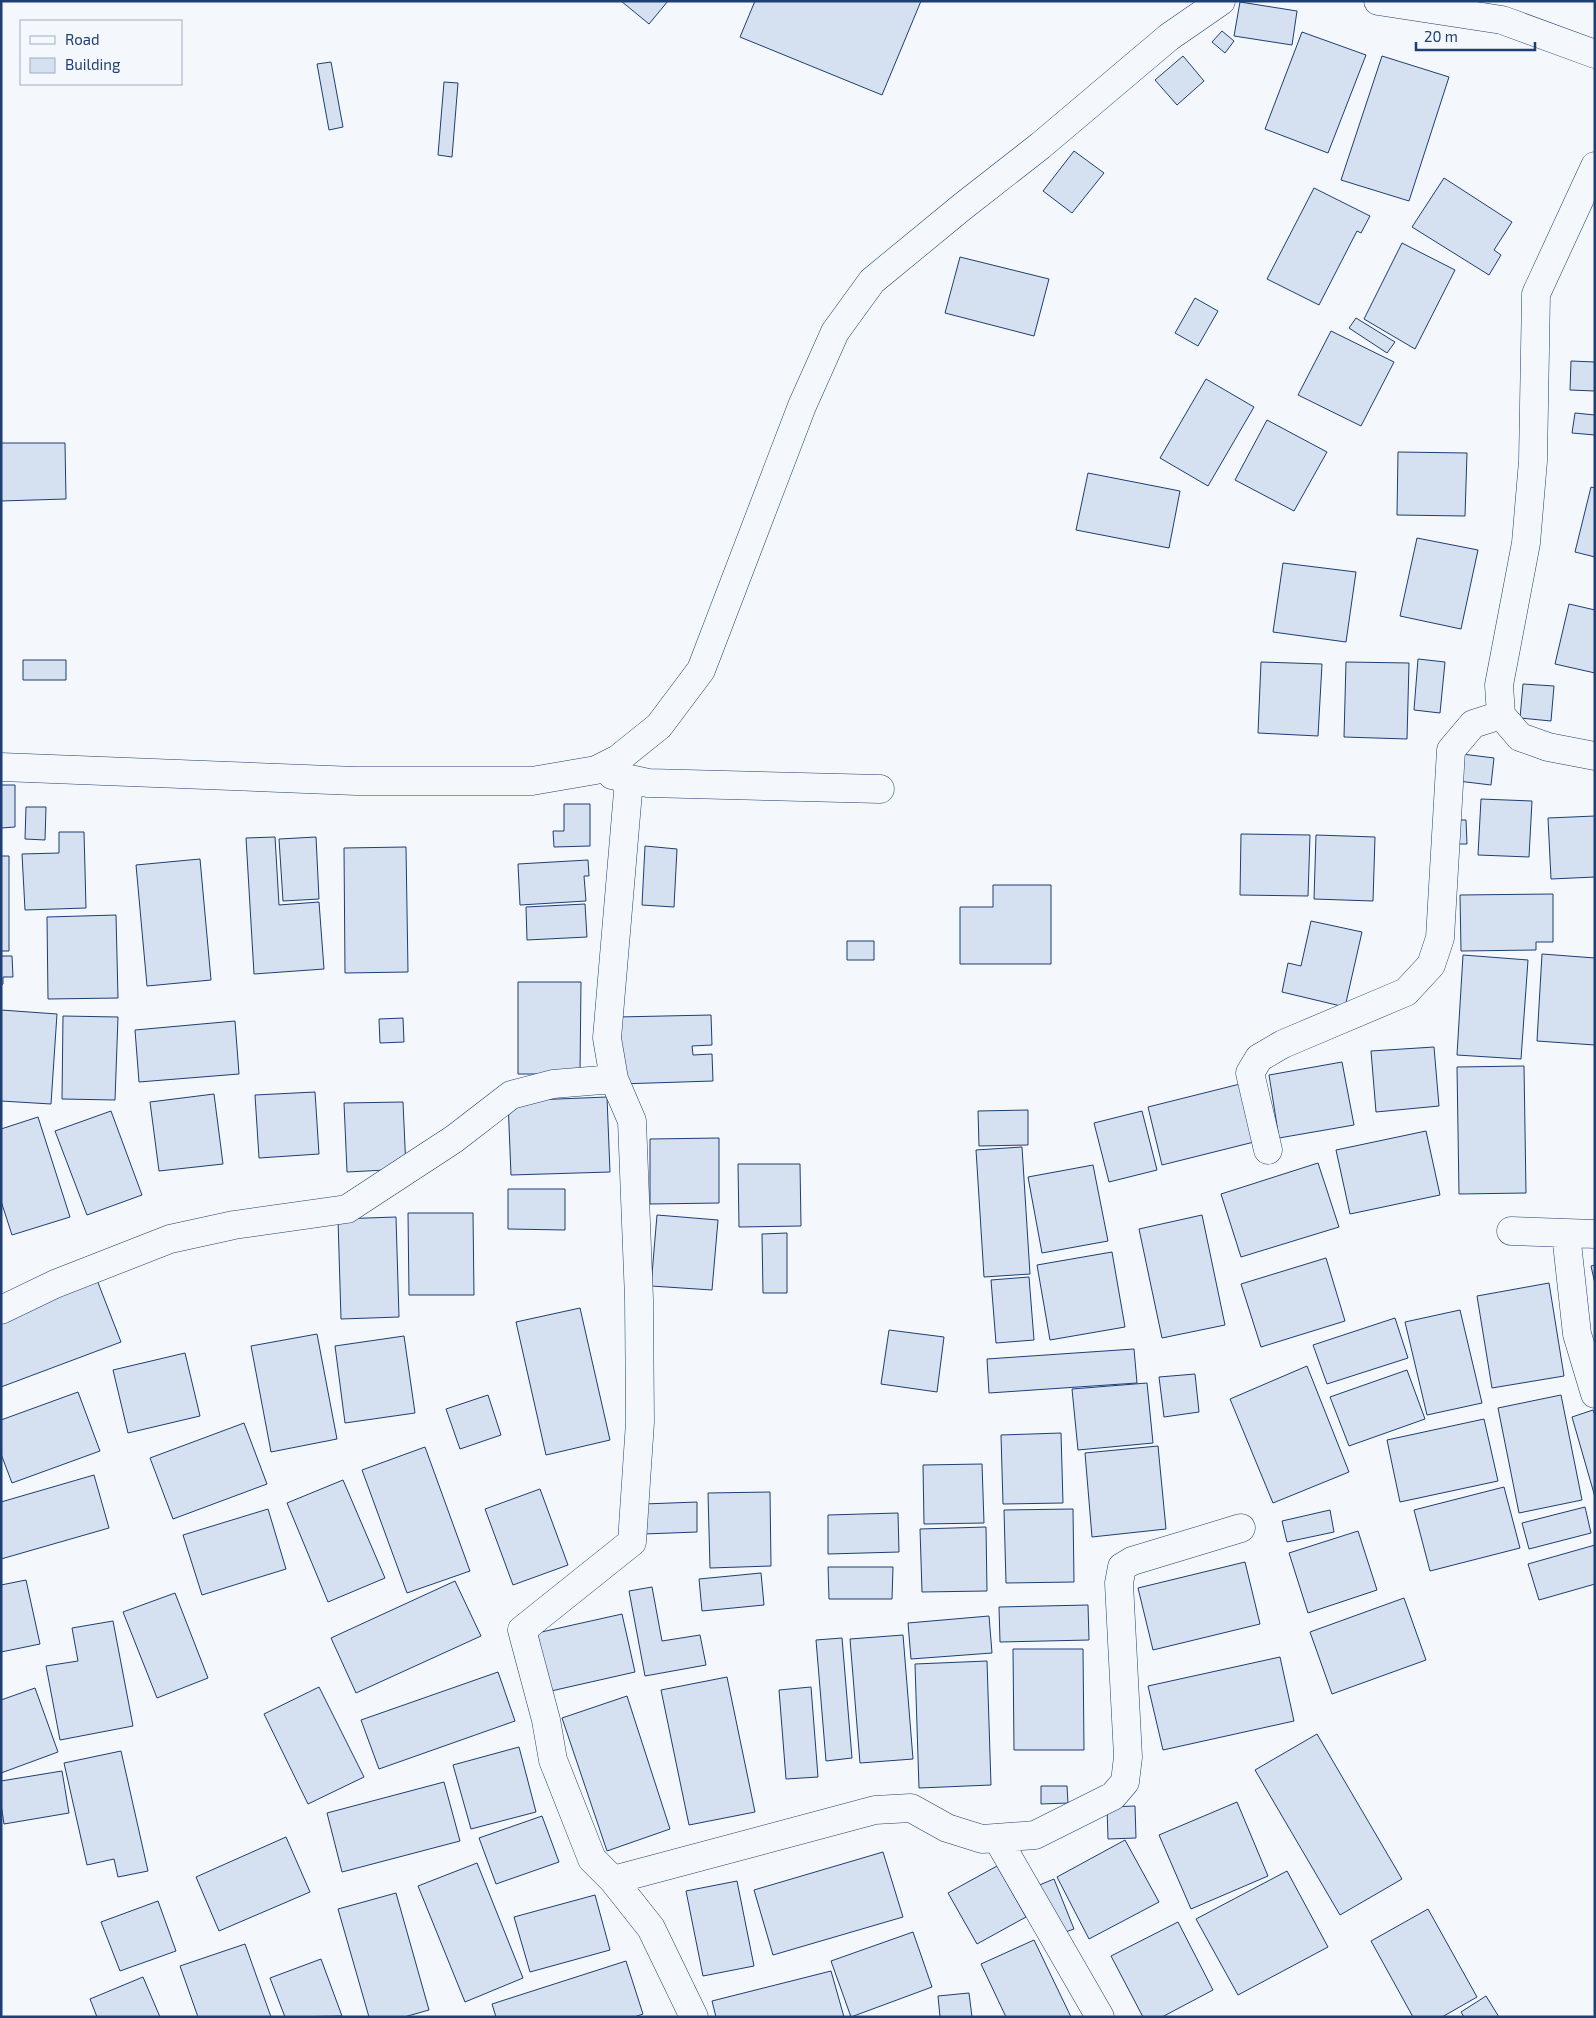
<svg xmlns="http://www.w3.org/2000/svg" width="1596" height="2018" viewBox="0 0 1596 2018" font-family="'Exo 2',sans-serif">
  <rect width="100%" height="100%" fill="#f4f7fb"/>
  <path fill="#d5e0f0" stroke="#1d3f73" d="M621 1H668L649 24Z
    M755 1H921L882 95 740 37Z
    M1240 2 1297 11 1292 45 1234 36Z
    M1222 31 1234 41 1225 53 1212 42Z
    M1302 32 1366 55 1328 153 1265 129Z
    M1183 56 1204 81 1177 105 1155 80Z
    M1382 56 1449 77 1409 201 1341 180Z
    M331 62 343 127 329 130 317 64Z
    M444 82 458 83 452 157 438 155Z
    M1074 151 1104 173 1072 213 1043 191Z
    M1444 178 1512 222 1494 250 1501 255 1489 275 1412 227Z
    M1314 188 1370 216 1361 233 1357 231 1319 305 1267 279Z
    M1402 243 1455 270 1415 349 1364 319Z
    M960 257 1049 279 1034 336 945 313Z
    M1195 298 1218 311 1198 346 1175 333Z
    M1356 318 1395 342 1387 353 1349 328Z
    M1331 331 1394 362 1361 426 1298 395Z
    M1571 361 1595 362V391L1570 390Z
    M1206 379 1254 407 1208 486 1160 458Z
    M1575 413 1595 415V435L1572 433Z
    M1267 420 1327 452 1294 511 1235 480Z
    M1 443H65L66 499 1 501Z
    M1398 452 1467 453 1465 516 1397 515Z
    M1088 473 1180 491 1169 548 1076 530Z
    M1591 487 1595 488V557L1575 552Z
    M1417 538 1478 550 1461 629 1400 616Z
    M1283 563 1356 572 1346 642 1273 632Z
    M1569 604 1595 610V673L1555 664Z
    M1418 659 1445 662 1440 713 1414 710Z
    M23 660H66V680H23Z
    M1261 662 1322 664 1318 736 1258 733Z
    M1346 662 1409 663 1407 739 1344 737Z
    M1523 684 1554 686 1551 721 1520 718Z
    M1462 754 1494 758 1491 785 1458 781Z
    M1 785H15V827L1 828Z
    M1481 799 1532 801 1529 857 1478 855Z
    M564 804H590V846L554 847 553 831H564Z
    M26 807H46L45 840 25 839Z
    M1595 816V877L1551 879 1548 818Z
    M1454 820H1466L1467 844H1455Z
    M59 832H84L86 908 25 910 22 854 59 853Z
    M1241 834 1310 835 1308 896 1240 895Z
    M1316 835 1375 837 1373 901 1314 899Z
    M275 837 279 905 319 902 324 969 254 974 246 838Z
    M316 837 319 899 283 901 279 839Z
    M645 846 677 849 674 907 642 905Z
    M406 847 408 972 345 973 344 848Z
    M1 856H9V951H1Z
    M200 859 211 980 147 986 136 865Z
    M588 860 589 876H584L586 901 520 905 518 864Z
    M993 885H1051V964H960V907H993Z
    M1553 894V942H1536V950L1461 951 1460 895Z
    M585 904 587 937 527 940 526 907Z
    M116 915 118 998 48 999 47 917Z
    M1311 921 1362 932 1345 1007 1282 992 1288 963 1301 966Z
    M847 941H874V960H847Z
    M1542 954 1595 958V1045L1537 1041Z
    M1463 955 1528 960 1521 1059 1457 1055Z
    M1 956H12L13 977H3V984L1 985Z
    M518 982H581L580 1074H518Z
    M1 1010 57 1014 51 1104 1 1101Z
    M711 1015 712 1045 692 1046 693 1055 712 1054 713 1081 619 1084 617 1017Z
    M63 1016 118 1017 115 1100 62 1099Z
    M403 1018 404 1042 380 1043 379 1019Z
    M235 1021 239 1074 139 1082 135 1030Z
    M1434 1047 1439 1106 1376 1112 1371 1051Z
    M1342 1062 1354 1125 1279 1138 1269 1075Z
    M1524 1066 1526 1193 1459 1194 1457 1067Z
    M1240 1084 1254 1142 1162 1165 1148 1107Z
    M315 1092 319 1154 259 1158 255 1095Z
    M214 1094 223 1164 159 1171 150 1102Z
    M607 1097 610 1172 511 1175 508 1101Z
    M403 1102 406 1169 347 1172 344 1103Z
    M1028 1110V1145L979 1146 978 1111Z
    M111 1111 142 1195 87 1215 55 1131Z
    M1142 1111 1157 1170 1109 1182 1094 1123Z
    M38 1117 70 1217 12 1235 1 1201V1129Z
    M1426 1131 1440 1195 1350 1214 1336 1150Z
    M719 1138V1203L650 1204V1139Z
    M1022 1147 1030 1274 984 1277 976 1150Z
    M1318 1163 1339 1227 1241 1257 1221 1194Z
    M738 1164H800L801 1226 739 1227Z
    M1093 1165 1108 1241 1042 1253 1028 1177Z
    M508 1189H565V1230L508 1229Z
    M408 1213H473L474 1295H409Z
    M657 1215 718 1220 712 1290 651 1286Z
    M1202 1215 1225 1325 1162 1338 1139 1229Z
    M396 1217 399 1317 341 1319 338 1219Z
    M787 1233V1293H763L762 1234Z
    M1112 1252 1125 1327 1050 1340 1037 1265Z
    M1326 1258 1345 1321 1261 1347 1241 1284Z
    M1595 1265V1284L1591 1266Z
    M1029 1277 1034 1340 996 1343 991 1280Z
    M97 1280 121 1342 1 1387V1316Z
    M1549 1283 1564 1376 1492 1388 1477 1296Z
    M580 1308 610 1440 546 1455 516 1322Z
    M1460 1310 1482 1403 1427 1415 1405 1322Z
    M1395 1318 1408 1358 1327 1384 1313 1345Z
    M889 1330 944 1337 937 1392 881 1384Z
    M317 1334 337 1439 271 1452 251 1346Z
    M404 1336 415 1413 345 1423 335 1346Z
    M1134 1349 1137 1383 989 1393 987 1359Z
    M185 1353 200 1416 128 1433 113 1370Z
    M1307 1366 1349 1472 1273 1503 1230 1399Z
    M1407 1370 1425 1419 1349 1446 1330 1397Z
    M1195 1374 1199 1412 1164 1417 1159 1377Z
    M1147 1383 1153 1443 1078 1450 1072 1389Z
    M78 1392 100 1451 12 1483 1 1454V1420Z
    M488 1395 501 1435 460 1449 446 1409Z
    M1561 1395 1582 1500 1519 1513 1498 1408Z
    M1593 1410 1595 1415V1497L1572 1417Z
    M1484 1419 1498 1481 1400 1502 1387 1440Z
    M244 1423 267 1484 173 1519 150 1458Z
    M1061 1433 1063 1503 1003 1504 1001 1435Z
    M1158 1446 1166 1529 1092 1537 1085 1453Z
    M425 1447 470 1571 407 1593 362 1470Z
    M982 1464 984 1523 924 1524 923 1465Z
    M94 1475 109 1528 1 1559V1502Z
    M343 1480 385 1578 328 1602 287 1503Z
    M1504 1487 1520 1548 1430 1571 1414 1510Z
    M540 1489 568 1565 513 1585 485 1509Z
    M770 1492 771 1566 710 1568 708 1493Z
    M697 1502V1532L644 1534V1504Z
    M1585 1507 1591 1533 1529 1549 1522 1523Z
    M268 1509 286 1569 202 1595 183 1535Z
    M1073 1509 1074 1582 1006 1583 1004 1510Z
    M1330 1510 1334 1532 1287 1542 1282 1521Z
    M898 1513 899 1552 828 1554V1515Z
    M986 1527 987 1591 922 1592 920 1529Z
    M1358 1531 1377 1590 1308 1613 1289 1553Z
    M1595 1545V1584L1539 1600 1528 1564Z
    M1245 1562 1260 1624 1153 1650 1138 1588Z
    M828 1567H893L892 1599H829Z
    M761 1573 764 1605 702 1611 699 1579Z
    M26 1580 40 1644 1 1652V1585Z
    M455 1581 481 1636 356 1693 331 1638Z
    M652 1587 662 1641 700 1635 706 1665 645 1676 629 1591Z
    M175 1593 208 1678 157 1698 123 1612Z
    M1404 1598 1426 1660 1332 1694 1310 1632Z
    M1088 1605 1089 1640 1000 1642 999 1607Z
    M622 1614 635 1672 551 1691 537 1633Z
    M989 1616 992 1653 911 1659 908 1623Z
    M113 1621 133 1726 60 1740 46 1666 78 1661 72 1628Z
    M903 1635 913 1759 860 1763 850 1639Z
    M842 1638 852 1758 826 1761 816 1640Z
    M1013 1649H1083L1084 1750H1014Z
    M1280 1657 1294 1721 1163 1750 1148 1686Z
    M987 1661 991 1785 919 1788 915 1664Z
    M498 1672 515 1721 379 1769 361 1720Z
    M727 1677 755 1812 689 1825 661 1690Z
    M319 1687 364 1777 308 1804 264 1714Z
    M811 1687 818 1777 786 1779 779 1690Z
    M35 1688 58 1752 1 1773V1700Z
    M627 1696 670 1829 607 1851 562 1718Z
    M1317 1734 1402 1879 1340 1915 1255 1770Z
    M519 1747 536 1812 471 1829 453 1765Z
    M121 1751 148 1871 118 1877 114 1859 87 1865 64 1763Z
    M62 1771 69 1813 4 1824 1 1804V1781Z
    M444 1782 460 1841 342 1872 327 1813Z
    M1041 1786H1067L1068 1803 1041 1804Z
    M1237 1802 1268 1876 1191 1909 1159 1835Z
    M1135 1806 1136 1838 1108 1839 1107 1807Z
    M542 1816 559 1862 496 1884 479 1838Z
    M286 1837 310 1892 219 1931 196 1877Z
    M1125 1840 1159 1902 1089 1939 1057 1877Z
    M883 1852 903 1917 773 1955 754 1890Z
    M477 1863 523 1978 465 2002 418 1886Z
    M997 1866 1026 1917 977 1944 948 1893Z
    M1287 1871 1328 1947 1238 1995 1196 1919Z
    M1054 1879 1074 1929 1057 1935 1037 1886Z
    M737 1881 754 1966 703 1976 686 1891Z
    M396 1893 429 2010 404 2017H369L338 1909Z
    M595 1895 610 1950 530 1972 514 1917Z
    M158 1901 176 1951 120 1971 101 1922Z
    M1428 1909 1477 1997 1442 2017H1413L1371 1941Z
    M1178 1922 1213 1990 1162 2017H1143L1111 1956Z
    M913 1932 932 1987 851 2017 831 1961Z
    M1034 1940 1071 2017H1006L981 1964Z
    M245 1944 271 2017H198L180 1966Z
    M321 1959 342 2016 285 2017 270 1978Z
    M626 1961 643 2014 634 2017H496L492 2004Z
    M831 1971 844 2017H716L712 2001Z
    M143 1977 160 2017H97L90 1999Z
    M969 1993 972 2017H940L938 1996Z
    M1486 1996 1499 2017H1464L1461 2012Z"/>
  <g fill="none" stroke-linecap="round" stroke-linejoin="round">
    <g stroke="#1d3f73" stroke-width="29">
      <path id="minor" d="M1378 1 1502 20 1595 54
        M1595 166 1536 294 1533 461 1526 543 1499 685 1501 715 1520 737 1548 747 1595 756
        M1 767 356 781H532L596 770 618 759 659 726 701 670 802 406 835 332 872 281 962 207 1040 146 1169 37 1221 1
        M612 775 648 783 880 789
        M629 780 607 1038 614 1079 632 1121 639 1299 640 1422 632 1542 522 1630 546 1720 553 1760 592 1859 613 1880 651 1928 694 2017
        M1268 1150 1250 1073 1259 1058 1283 1044 1406 992 1431 965 1440 938 1451 750 1473 724 1501 715
        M1511 1231 1595 1234
        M1566 1234 1577 1334 1595 1394
        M1 1310 55 1284 170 1239 234 1225 347 1209 454 1139 511 1095 553 1084 614 1079
        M997 1838 1100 2017
        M613 1880 875 1810 911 1808 947 1828 982 1839 1035 1835 1113 1796 1125 1782 1128 1757 1119 1583 1122 1567 1132 1561 1241 1528"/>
    </g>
    <use href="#minor" stroke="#f4f7fb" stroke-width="28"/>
  </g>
  <rect width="1596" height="2018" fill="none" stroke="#1d3f73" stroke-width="5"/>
  <rect x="20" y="20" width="162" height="65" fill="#f4f7fb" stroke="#9eadc5"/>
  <rect x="30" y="36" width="25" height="8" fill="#f4f7fb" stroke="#9eadc5"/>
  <text x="65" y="45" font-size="15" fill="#1d3f73">Road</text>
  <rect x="30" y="58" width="25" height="15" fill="#d5e0f0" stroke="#9eadc5"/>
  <text x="65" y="70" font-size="15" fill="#1d3f73">Building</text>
  <path d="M1416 42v8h119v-8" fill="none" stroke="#1d3f73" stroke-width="2.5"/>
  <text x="1424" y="42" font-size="15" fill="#1d3f73" stroke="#f4f7fb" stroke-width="4" paint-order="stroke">20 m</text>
</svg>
